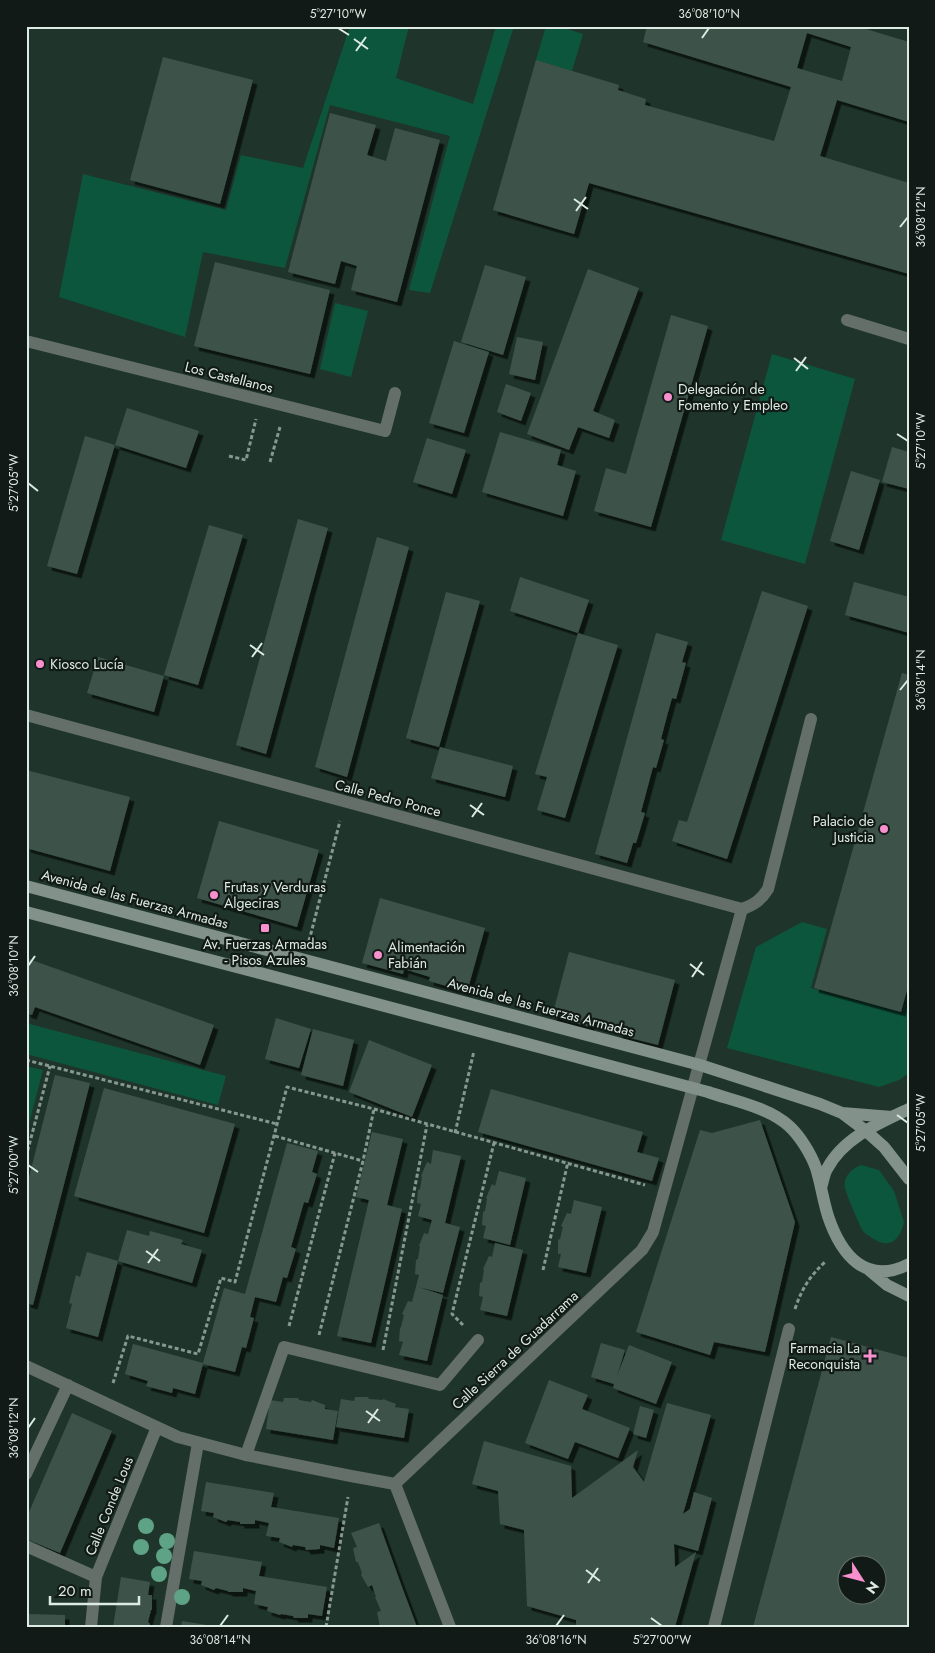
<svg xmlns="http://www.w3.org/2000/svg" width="935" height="1653" viewBox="0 0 935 1653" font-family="Jost,sans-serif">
  <defs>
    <filter id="shadow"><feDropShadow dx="4.5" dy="4.5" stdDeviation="0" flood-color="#0009"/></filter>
  </defs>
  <rect width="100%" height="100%" fill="#1f352b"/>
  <path fill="#0c563e" d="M350 26H409L396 78 473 104 496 26H514L430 293 409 290 450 136 330 105 285 268 203 252 185 337 59 297 83 174 226 210 241 155 303 168Z
    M546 26H558L583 34 572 71 536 60Z
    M335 303 368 311 351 377 320 369Z
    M772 354 855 379 805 564 721 540Z
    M802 922 827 929 811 988 902 1013 909 989V1073L899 1080 879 1087 727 1048 756 947Z
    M26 1023 226 1076 218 1105 26 1054Z
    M26 1066 43 1070 26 1135Z
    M861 1165 879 1170 894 1191 904 1222C900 1240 890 1250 872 1238 870 1236 865 1234 863 1231 860 1227 846 1193 845 1188 843 1177 851 1169 861 1165Z"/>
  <path fill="#3d5349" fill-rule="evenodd" filter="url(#shadow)" d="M647 26H856L909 42V122L837 100 820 156 909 183V274L589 183 574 234 493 210 536 60 619 85 618 90 646 99 645 105 774 141 791 87 643 42ZM807 33 851 47 842 81 797 68Z
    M163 57 253 80 220 204 130 180Z
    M330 113 376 125 367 155 386 161 395 128 440 140 397 302 351 290 357 266 341 261 335 284 288 272Z
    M215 262 330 290 310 374 194 346Z
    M485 265 526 277 503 355 461 342Z
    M588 269 639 288 593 411 615 420 609 438 578 427 569 450 527 434Z
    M671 315 708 326 651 527 594 511 606 468 626 474Z
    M517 337 543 342 535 380 509 374Z
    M454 341 489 352 464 433 429 423Z
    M506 384 531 393 521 421 497 412Z
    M127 408 199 431 186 468 115 445Z
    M500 432 561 450 557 465 576 471 563 516 482 492Z
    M85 436 115 445 77 574 47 566Z
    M427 438 466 450 452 494 413 482Z
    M892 447 909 452V489L882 482Z
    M851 471 880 480 859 550 830 541Z
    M298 519 328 528 266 754 236 745Z
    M209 525 243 535 198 685 164 675Z
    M377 537 409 547 347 777 315 767Z
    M520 577 589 600 578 633 510 611Z
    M854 582 909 597V633L845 615Z
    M762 591 808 606 727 859 672 841 679 820 687 822Z
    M446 592 480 601 439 747 406 738Z
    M578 633 618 645 565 818 537 810 547 777 535 774Z
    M656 633 688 642 682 662 686 663 676 699 672 698 667 716 661 739 664 740 656 768 653 767 641 812 645 813 636 843H633L627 863 595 854Z
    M98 657 164 676 154 712 87 693Z
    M902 673 909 675V983L901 1012 814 988Z
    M440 747 513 766 505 797 431 778Z
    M26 770 130 797 110 871 26 848Z
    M219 821 319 850 297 927 197 898Z
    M380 898 485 928 467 992 429 981 430 977 404 969 403 974 362 963Z
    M569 952 675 980 658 1045 618 1035V1031L590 1024V1027L552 1017Z
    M26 958 214 1025 200 1065 35 1007 32 1015 26 1013Z
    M276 1018 311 1029 299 1068 265 1059Z
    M313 1029 354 1040 343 1086 301 1075Z
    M369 1040 432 1065 412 1117 349 1092Z
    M55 1075 90 1083 33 1305 26 1303V1189Z
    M104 1088 235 1124 204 1233 74 1196Z
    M491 1089 643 1132 637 1152 659 1158 652 1181 478 1132Z
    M760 1120 795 1222 765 1352 714 1342 710 1355 636 1332 700 1130 712 1133Z
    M372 1132 403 1139 387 1205 402 1209 371 1343 337 1336 369 1200 356 1197Z
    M287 1143 318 1151 312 1172 317 1174 308 1203 304 1202 291 1247 296 1249 287 1278 283 1277 276 1302 255 1297 250 1317 254 1318 246 1348 242 1347 235 1372 203 1364 195 1394 173 1388 172 1393 146 1386 148 1381 125 1374 133 1344 203 1363 224 1288 245 1294Z
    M433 1150 461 1156 445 1223 460 1227 443 1293 418 1287 443 1295 427 1361 399 1355 403 1342 399 1341 400 1328 401 1327 404 1315 402 1314 408 1301 412 1302 419 1275 415 1274 416 1260 418 1259 420 1247 419 1246 424 1233 428 1234 432 1220 418 1216 421 1204 417 1203 418 1190 420 1189 422 1177 421 1176 427 1162 431 1164Z
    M499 1171 526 1178 510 1245 483 1238 486 1226 482 1225 483 1212 485 1211 487 1199 486 1198 492 1184 495 1186Z
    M574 1200 602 1207 586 1273 558 1267 561 1254H558V1240L560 1239 563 1227 561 1226 567 1213 571 1214Z
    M127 1230 149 1236 150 1231 183 1240 181 1244 202 1250 192 1283 118 1261Z
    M495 1243 523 1250 507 1316 480 1310 483 1297 479 1296 480 1283 482 1282 484 1270 483 1269 489 1256 492 1257Z
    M87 1252 118 1261 98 1337 66 1328 72 1304 69 1303 76 1275 80 1277Z
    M831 1337 909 1358V1627H753ZM848 1566H878V1596H848Z
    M601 1343 625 1350 617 1376 629 1345 672 1362 656 1404 613 1388 614 1384 591 1377Z
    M549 1380 588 1395 582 1409 630 1428 618 1458 575 1442 568 1459 525 1443Z
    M355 1397H368L369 1399 382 1400 383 1399 396 1404 395 1407 409 1409 404 1438 336 1427 341 1399 354 1401Z
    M284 1398H298L299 1400 311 1402 312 1400 325 1405V1409L338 1411 333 1440 266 1429 270 1400 283 1402Z
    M667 1403 711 1415 683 1514 690 1509 694 1492 712 1498 698 1551 674 1544 675 1567 696 1552 675 1627H576V1620L527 1606 524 1530 500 1524 498 1491 472 1484 484 1441 571 1466 572 1498 638 1450 633 1467 644 1482Z
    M640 1406 654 1410 646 1438 633 1434Z
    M72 1413 112 1431 60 1553 26 1539V1519Z
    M206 1482 274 1493 271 1507 339 1518 334 1548 320 1545V1549L306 1550 305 1547 293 1545 292 1547 279 1542 280 1538 266 1536 269 1523 255 1520V1524H240V1522L228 1520 226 1522 213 1517 214 1513 201 1511Z
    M379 1523 402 1587 417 1627H380L377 1612 381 1611 375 1597H376L372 1585 368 1587 361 1575 362 1573 358 1562H356L353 1548 357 1547 351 1533Z
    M194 1551 262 1562 259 1576 327 1587 322 1616 308 1614V1618H294L293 1616 281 1614 280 1615 267 1611 268 1607 254 1604 256 1591 243 1588V1592H228V1591L216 1588 214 1590 201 1585 202 1581 189 1579Z
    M121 1577 150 1582 148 1595H152V1610H151L148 1622 150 1624 149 1627H113Z
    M26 1614 65 1615V1627H26Z
    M182 1621 213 1626V1627H181Z"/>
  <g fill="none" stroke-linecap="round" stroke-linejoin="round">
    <path stroke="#879890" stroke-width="3" stroke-dasharray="4 2.5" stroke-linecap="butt" d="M229 456 246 460 256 419
      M270 462 280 427
      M309 941 340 821
      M26 1060 277 1124
      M455 1133 474 1051
      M275 1136 363 1161
      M26 1157 50 1066
      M543 1270 568 1162
      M795 1309C802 1288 810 1276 826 1261
      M463 1325 452 1314 494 1143
      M289 1326 335 1153
      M319 1335 363 1161 374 1109
      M383 1350 427 1125
      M113 1383 128 1336 198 1354 221 1278 235 1282 287 1087 374 1109 645 1185
      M326 1627 348 1497"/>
    <path stroke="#656f6a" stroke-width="12" d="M847 320 909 339
      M742 909C754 905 761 900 768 889L811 719
      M246 1455 284 1347 440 1385 478 1340"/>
    <path stroke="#656f6a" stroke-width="12" d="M26 341 385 431 395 393
      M26 715 742 909 653 1232 642 1250 395 1484 450 1627
      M26 1366 178 1437 246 1455 351 1476 395 1484
      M26 1474 68 1385
      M26 1546 96 1577
      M91 1627 96 1577 157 1427
      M166 1627 198 1443
      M714 1627 789 1329"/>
    <path stroke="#82928a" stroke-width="12" d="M26 886 700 1065 820 1104 842 1113 866 1131 884 1147 909 1179
      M26 912 298 983 708 1092C734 1101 768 1107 789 1126 800 1136 811 1154 816 1168 821 1184 823 1200 828 1216 841 1255 866 1286 909 1264
      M842 1113 892 1117
      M821 1188C823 1182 824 1174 827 1169 843 1138 879 1123 909 1109
      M869 1270 887 1285 909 1296"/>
  </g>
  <g fill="#5ea385">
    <circle cx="146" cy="1526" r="8"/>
    <circle cx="167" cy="1541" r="8"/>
    <circle cx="141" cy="1547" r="8"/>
    <circle cx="164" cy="1556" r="8"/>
    <circle cx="159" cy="1574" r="8"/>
    <circle cx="182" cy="1597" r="8"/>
  </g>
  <path fill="none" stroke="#deebe4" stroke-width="2" d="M338 28 349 35M702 38 709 28M354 39 368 49M356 51 366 37M574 199 588 209M576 211 586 197M900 227 908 217M794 358 808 369M796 371 806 357M897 434 908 441M28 483 38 491M250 645 264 655M252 657 262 643M900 690 908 680M470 805 484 815M472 817 482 803M690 964 704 975M28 966 35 956M692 977 702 962M897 1115 908 1123M28 1165 38 1172M146 1251 160 1261M148 1263 158 1249M366 1411 380 1421M368 1423 378 1409M28 1428 35 1418M586 1570 600 1581M588 1583 598 1568M651 1618 662 1626M220 1626 228 1615M556 1626 564 1615"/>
  <g fill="#f790cd" stroke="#111a16" stroke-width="2">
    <circle cx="668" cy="397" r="5"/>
    <circle cx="40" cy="664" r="5"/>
    <circle cx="884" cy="829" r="5"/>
    <circle cx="214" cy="895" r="5"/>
    <rect x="260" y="923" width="10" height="10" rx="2.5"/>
    <circle cx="378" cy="955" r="5"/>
    <path d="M867.5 1348.5h5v5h5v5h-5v5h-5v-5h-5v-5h5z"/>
  </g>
  <g text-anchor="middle" stroke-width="4.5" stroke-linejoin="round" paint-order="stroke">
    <g font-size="14" fill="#deebe4" stroke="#111a16">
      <text transform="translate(229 377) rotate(14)" y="5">Los Castellanos</text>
      <text transform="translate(388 798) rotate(15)" y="5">Calle Pedro Ponce</text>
      <text transform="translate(135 899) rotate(15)" y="5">Avenida de las Fuerzas Armadas</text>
      <text transform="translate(541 1007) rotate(15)" y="5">Avenida de las Fuerzas Armadas</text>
      <text transform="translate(515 1350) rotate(-43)" y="5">Calle Sierra de Guadarrama</text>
      <text transform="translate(109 1506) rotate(-68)" y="5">Calle Conde Lous</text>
    </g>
    <g font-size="14" fill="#deebe4" stroke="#111a16" text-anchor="start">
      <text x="678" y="394">Delegación de<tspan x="678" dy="16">Fomento y Empleo</tspan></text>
      <text x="50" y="669">Kiosco Lucía</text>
      <text x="874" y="826" text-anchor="end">Palacio de<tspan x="874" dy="16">Justicia</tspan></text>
      <text x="224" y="892">Frutas y Verduras<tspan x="224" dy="16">Algeciras</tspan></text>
      <text x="265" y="949" text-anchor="middle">Av. Fuerzas Armadas<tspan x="265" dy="16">- Pisos Azules</tspan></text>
      <text x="388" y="952">Alimentación<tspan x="388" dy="16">Fabián</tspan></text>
      <text x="860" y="1353" text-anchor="end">Farmacia La<tspan x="860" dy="16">Reconquista</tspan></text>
    </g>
  </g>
  <rect width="935" height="1653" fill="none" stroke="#111a16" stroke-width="55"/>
  <g transform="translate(862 1580) rotate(126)"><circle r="24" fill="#111a16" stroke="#636e68"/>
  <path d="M0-4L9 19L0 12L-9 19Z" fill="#f790cd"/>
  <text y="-8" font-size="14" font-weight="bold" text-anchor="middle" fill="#deebe4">N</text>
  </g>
  <path d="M50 1596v8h89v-8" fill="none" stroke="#deebe4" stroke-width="2.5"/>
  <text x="58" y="1596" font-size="15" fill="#deebe4" stroke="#111a16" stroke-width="4" paint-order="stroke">20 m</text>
  <rect x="28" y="28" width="880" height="1598" fill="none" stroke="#deebe4" stroke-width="2"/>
  <g font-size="12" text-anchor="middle" fill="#deebe4">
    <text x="338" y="18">5°27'10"W</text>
    <text x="709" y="18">36°08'10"N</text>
    <text transform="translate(921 217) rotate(-90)" y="4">36°08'12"N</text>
    <text transform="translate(921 441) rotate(-90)" y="4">5°27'10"W</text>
    <text transform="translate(14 483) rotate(-90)" y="4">5°27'05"W</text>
    <text transform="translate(921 680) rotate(-90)" y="4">36°08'14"N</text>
    <text transform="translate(14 966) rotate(-90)" y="4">36°08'10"N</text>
    <text transform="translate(921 1123) rotate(-90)" y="4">5°27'05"W</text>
    <text transform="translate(14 1165) rotate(-90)" y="4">5°27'00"W</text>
    <text transform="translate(14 1428) rotate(-90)" y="4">36°08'12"N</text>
    <text x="220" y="1644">36°08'14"N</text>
    <text x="556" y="1644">36°08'16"N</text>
    <text x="662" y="1644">5°27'00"W</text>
  </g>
</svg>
